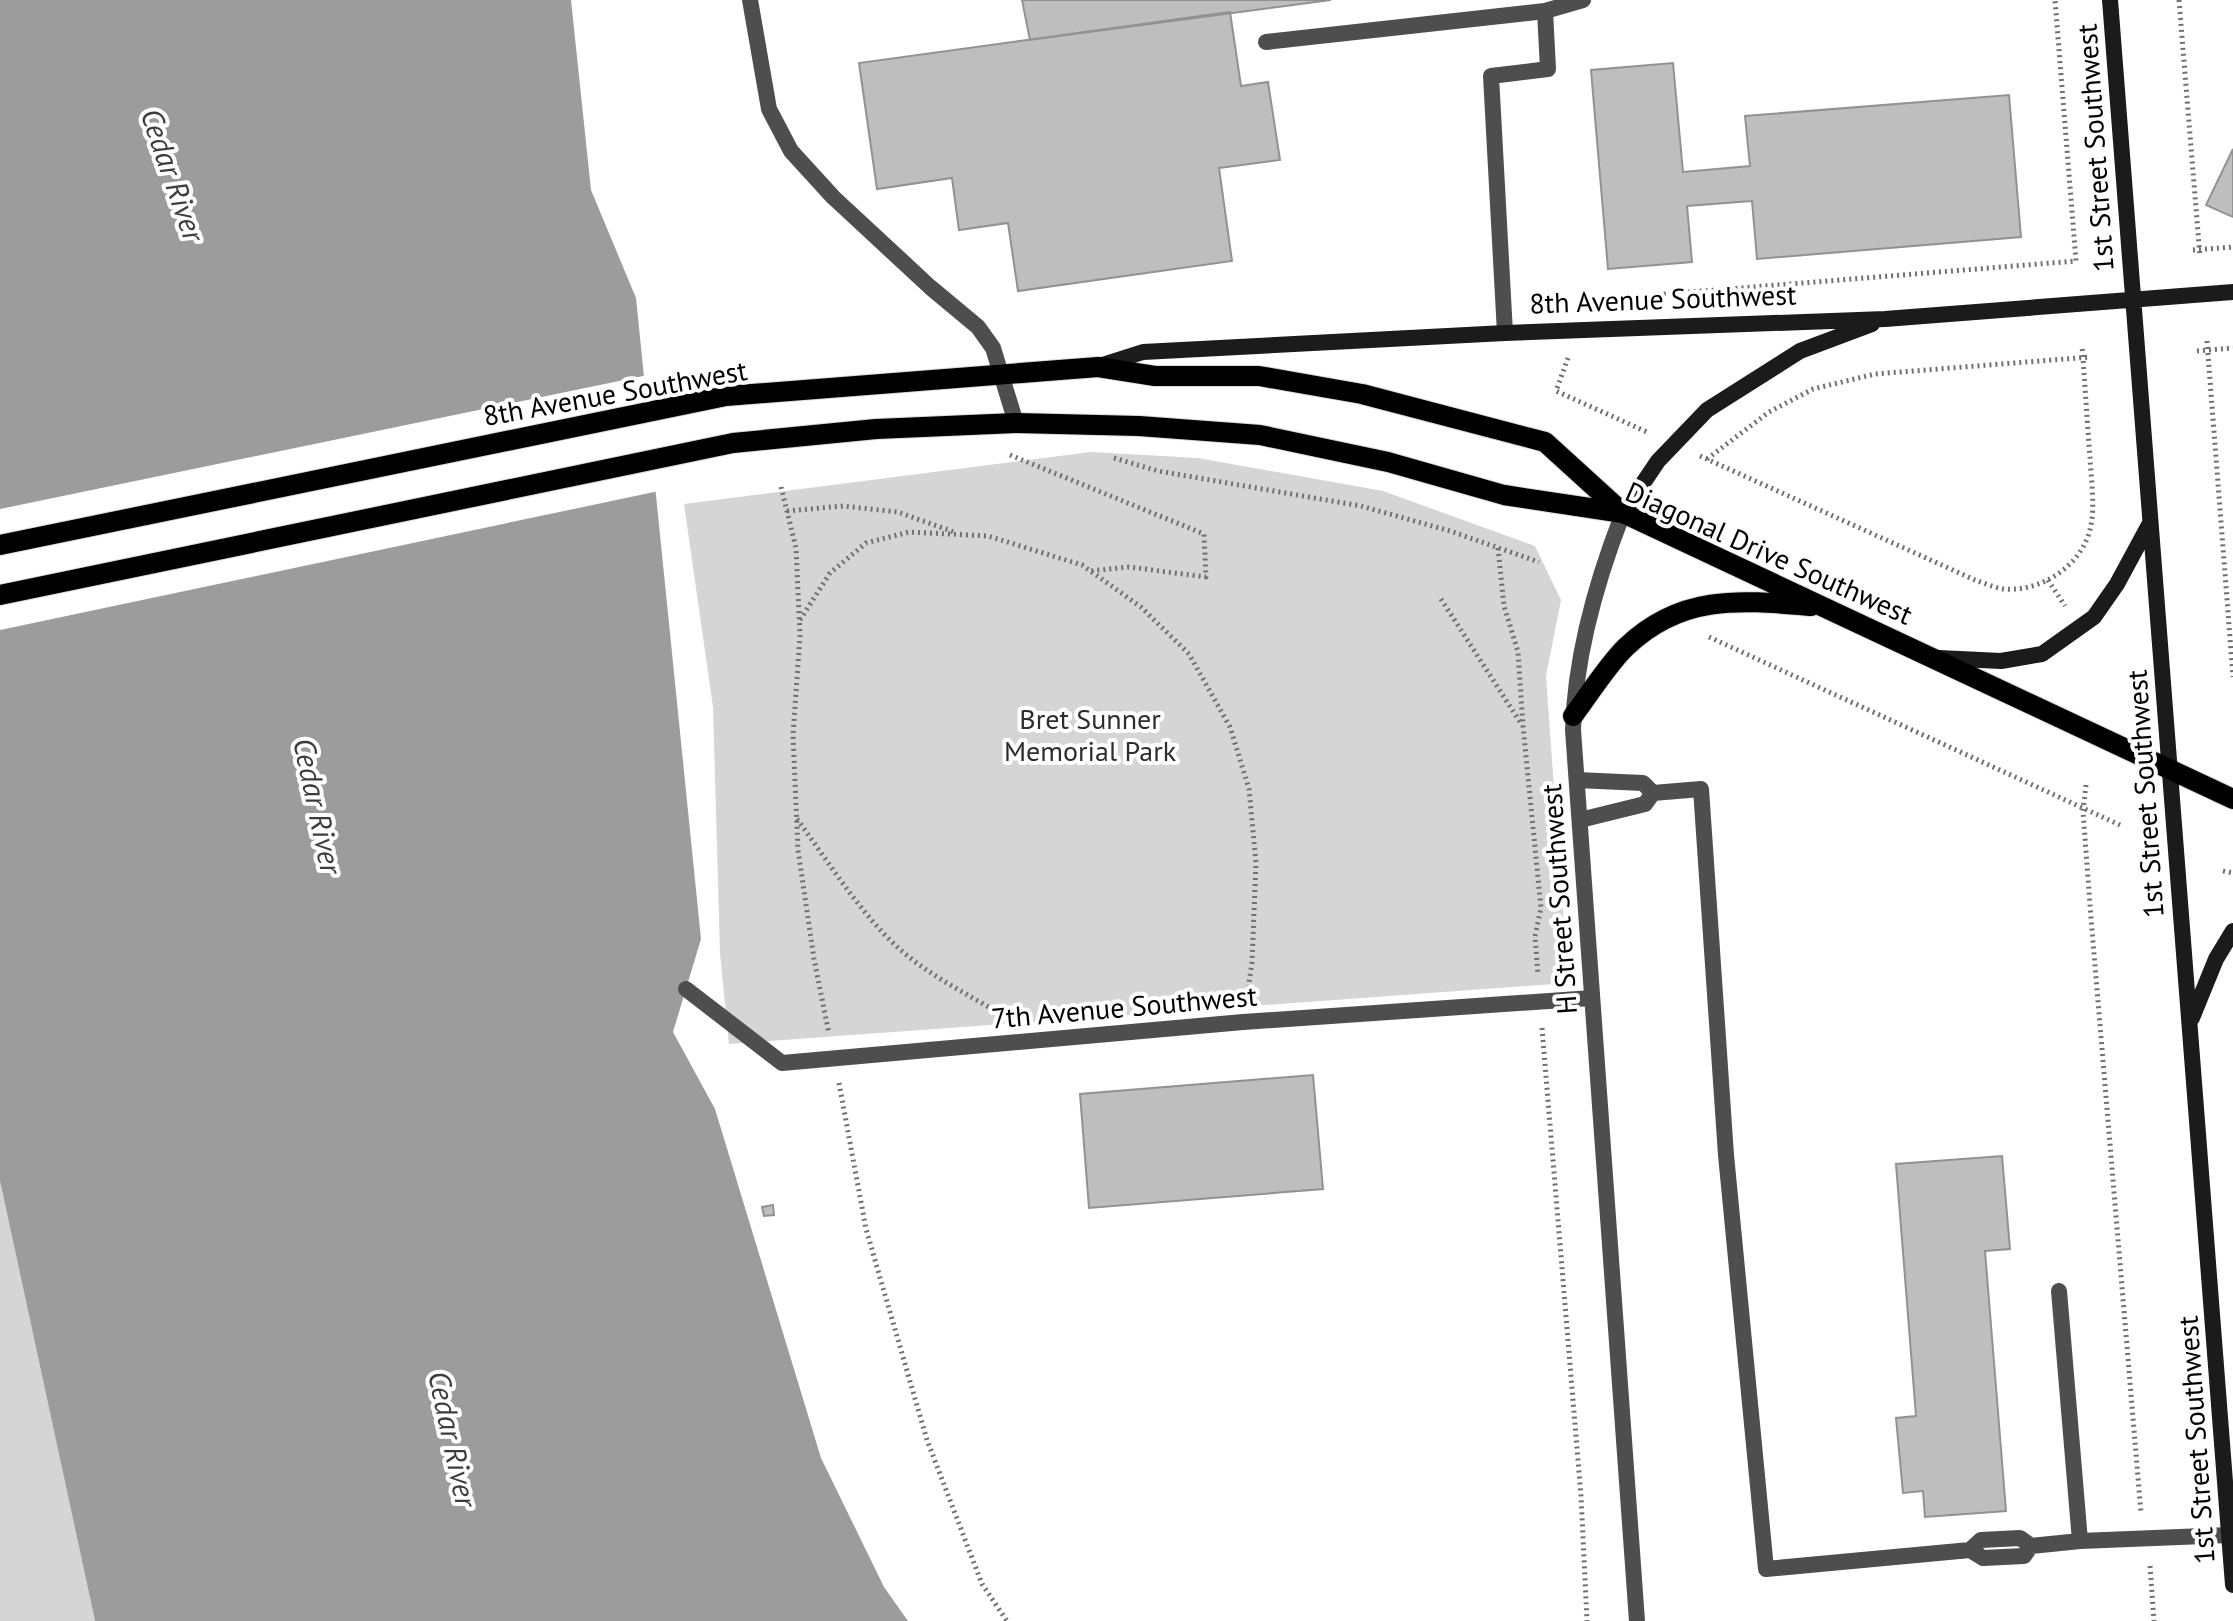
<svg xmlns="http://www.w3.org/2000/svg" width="2233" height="1621" viewBox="0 0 2233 1621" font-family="'PT Sans',sans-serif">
  <rect width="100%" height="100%" fill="#fff"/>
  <path fill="#d5d5d5" d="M1091 452 1198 458 1383 491 1535 546 1561 600 1546 676 1568 983 729 1044 720 953 713 707 684 504Z
    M0 1181 95 1621H0Z"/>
  <path fill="#9c9c9c" d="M0 0H571L591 190 636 298 701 939 673 1032 715 1109 821 1458 884 1587 908 1621H95L0 1181Z"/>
  <path fill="#fff" d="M648 375 659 491 0 630V509Z"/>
  <path fill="#bebebe" stroke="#929292" stroke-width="2" d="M1022 0H1331L1030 40Z
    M1230 12 1241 86 1268 82 1280 160 1219 168 1232 261 1018 291 1008 223 959 230 952 178 877 189 859 63Z
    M1673 63 1683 172 1750 166 1745 116 2009 95 2021 237 1757 259 1752 201 1687 206 1692 262 1608 269 1591 70Z
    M2233 149V217L2206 205Z
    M1313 1075 1323 1189 1089 1208 1080 1094Z
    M2002 1156 2010 1249 1985 1251 2006 1511 1925 1517 1923 1491 1903 1493 1896 1418 1916 1416 1896 1164Z
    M773 1205 774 1215 764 1216 762 1207Z"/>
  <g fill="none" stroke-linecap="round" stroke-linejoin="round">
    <g stroke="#dbdbdb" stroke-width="22">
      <path id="primary" d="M0 545 726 396 1098 367 1155 376H1259L1362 394 1545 442 1623 513
        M0 595 733 443 876 429 1016 423 1139 426 1260 435 1388 462 1504 495 1623 513 2233 799
        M1573 716C1588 696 1609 663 1626 647 1681 594 1740 600 1811 606"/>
    </g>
    <path stroke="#707070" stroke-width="5" stroke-dasharray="2 4" stroke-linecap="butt" d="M2179 0 2200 257
      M2193 250 2233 247
      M1616 298 2076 261 2055 0
      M2207 341 2233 677
      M2197 351 2233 348
      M1568 358 1556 391 1647 432
      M1010 455 1204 534 1206 577 1129 567 1090 571
      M1700 456 1975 580C1984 583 1995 588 2004 589 2043 592 2084 564 2091 525 2095 504 2091 479 2090 457 2087 420 2085 383 2082 346
      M1114 458 1158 471 1361 506 1450 531 1539 562
      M1707 459 1769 412 1813 389 1875 374 2090 357
      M781 487 796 548 800 636 793 735 798 850 814 959 829 1034
      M787 511 843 506 898 512 954 532
      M1498 548 1504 606 1518 652 1523 726 1541 908 1535 936 1538 975
      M2048 580 2065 606
      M1441 599 1522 725
      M800 620 830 573 866 543 909 532 988 536 1082 565 1141 607 1189 654 1230 727 1249 789 1256 863 1252 962 1247 997
      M1709 637 2120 825
      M2086 785 2083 811 2091 918 2141 1513
      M797 819C827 860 855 905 891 941 923 973 966 993 1004 1016
      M2223 871 2233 873
      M1542 1028 1581 1496 1587 1621
      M839 1083 866 1229 927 1440 982 1584 1007 1621
      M2150 1566 2154 1621"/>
    <path stroke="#4e4e4e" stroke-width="16" d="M750 0 769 109 791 151 833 197 930 287 978 327 993 348 1016 423
      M1266 42 1545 11 1583 0
      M1505 333 1491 76 1548 69 1545 11
      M1577 780 1643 783 1653 793
      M1653 793 1701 789 1726 1155 1766 1569 1970 1550 1983 1558 2024 1556 2031 1546 2020 1538 1981 1540 1970 1550
      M1580 820 1645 804 1653 793
      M686 989 782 1063 1243 1022 1592 998
      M2059 1291 2080 1541 2229 1535
      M2031 1546 2080 1541"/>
    <path stroke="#4e4e4e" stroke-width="16" d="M1623 513C1596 582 1575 655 1573 730L1637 1621"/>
    <path stroke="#1b1b1b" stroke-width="16" d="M2110 0 2233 1585
      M1099 366 1143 352 1505 333 1885 319 2233 292
      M1623 513 1658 461 1707 410 1800 351 1872 324
      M1939 658 2001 661 2042 654 2094 617 2117 584 2150 523
      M2192 1018 2216 959 2233 931"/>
    <use href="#primary" stroke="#000" stroke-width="20"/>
  </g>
  <g text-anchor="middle" stroke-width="8" stroke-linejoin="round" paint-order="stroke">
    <g font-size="28" fill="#000" stroke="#fff">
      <text transform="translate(2095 148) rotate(-94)" y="10">1st Street Southwest</text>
      <text transform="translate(1663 299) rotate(-2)" y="10">8th Avenue Southwest</text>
      <text transform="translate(615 393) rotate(-10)" y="10">8th Avenue Southwest</text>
      <text transform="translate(1769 553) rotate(24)" y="10">Diagonal Drive Southwest</text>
      <text transform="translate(2145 794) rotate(-94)" y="10">1st Street Southwest</text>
      <text transform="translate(1559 899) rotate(-94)" y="10">H Street Southwest</text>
      <text transform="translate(1124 1007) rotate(-5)" y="10">7th Avenue Southwest</text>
      <text transform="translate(2196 1440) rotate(-94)" y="10">1st Street Southwest</text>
    </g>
    <g font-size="28" fill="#2c2c2c" stroke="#fff">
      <text x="1090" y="729">Bret Sunner<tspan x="1090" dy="32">Memorial Park</tspan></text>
    </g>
    <g font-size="30" font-style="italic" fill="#3d3d3d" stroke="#fff">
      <text transform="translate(172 175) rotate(71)" y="10">Cedar River</text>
      <text transform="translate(317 806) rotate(78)" y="10">Cedar River</text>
      <text transform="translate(452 1439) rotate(78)" y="10">Cedar River</text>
    </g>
  </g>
</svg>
